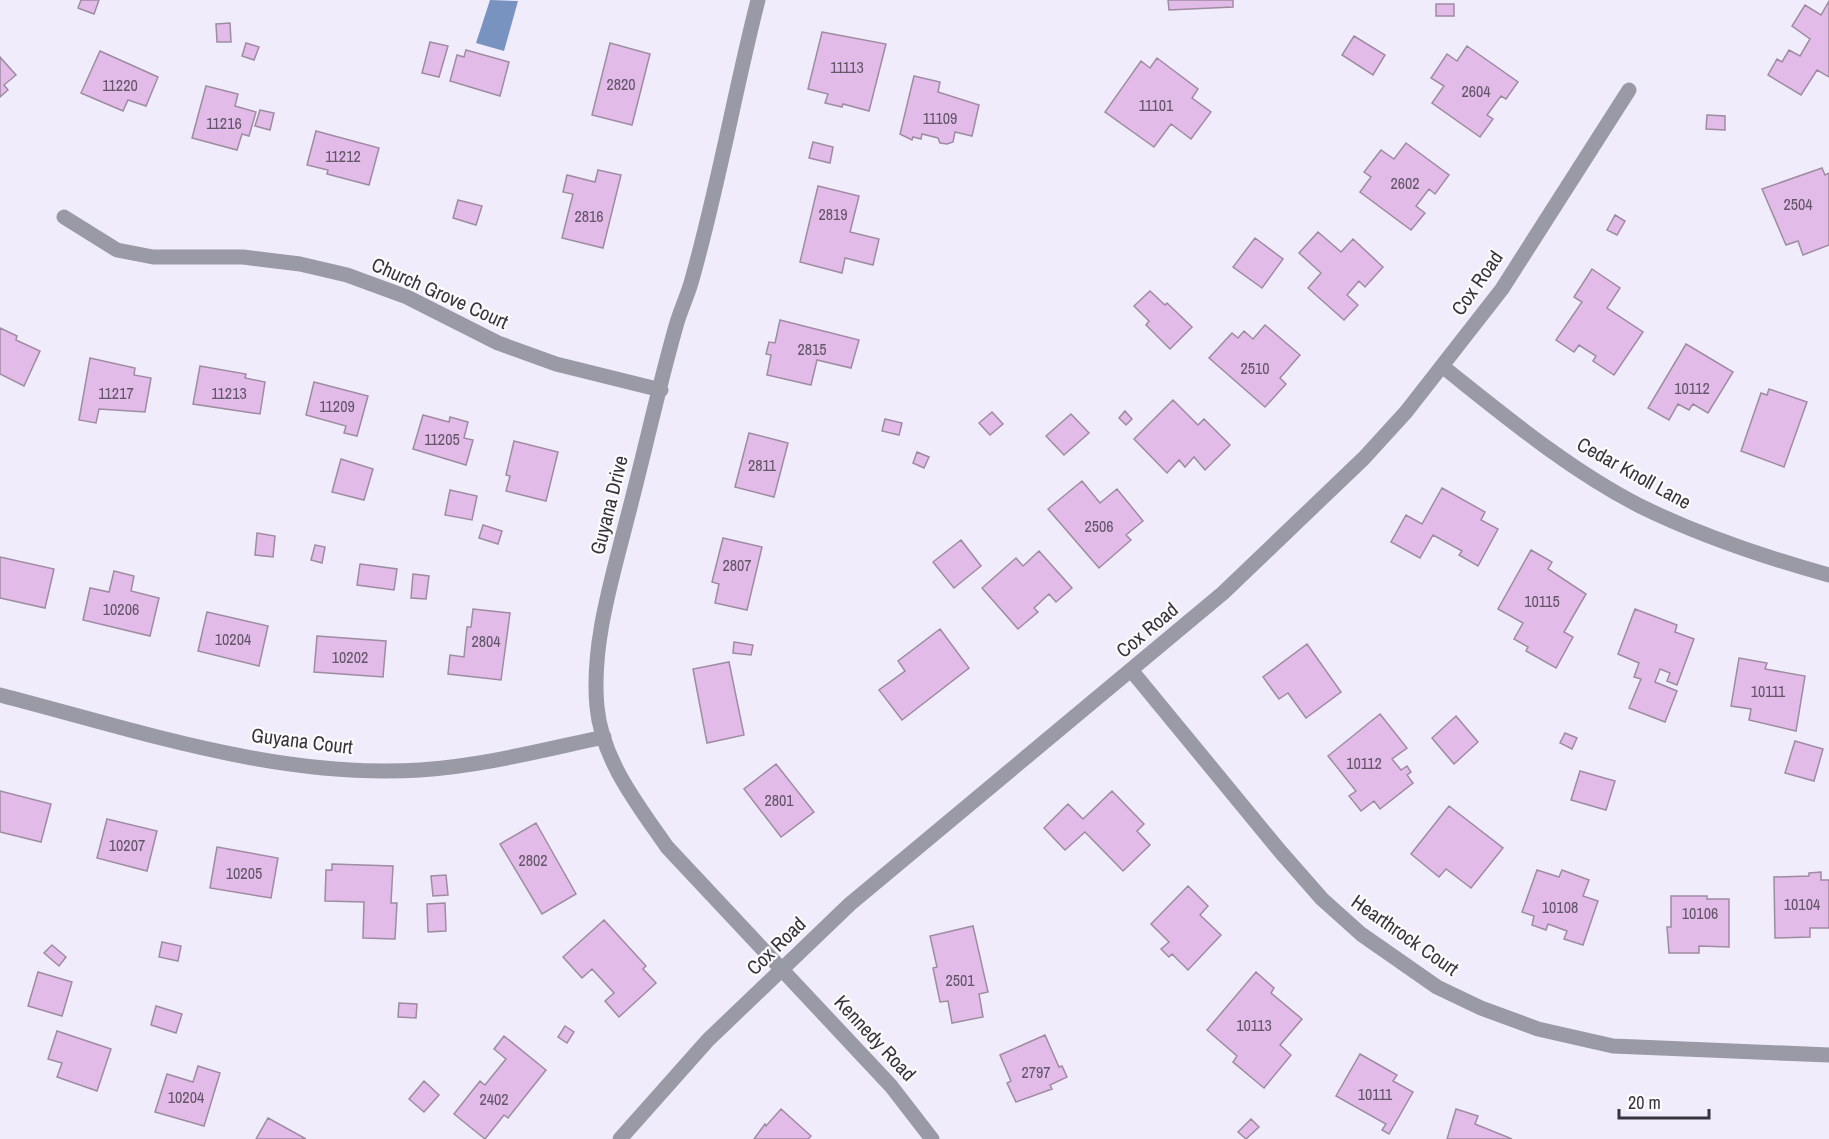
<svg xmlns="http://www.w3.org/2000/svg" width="1829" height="1139" viewBox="0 0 1829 1139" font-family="'Archivo Narrow',sans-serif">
  <rect width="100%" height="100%" fill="#f1ecfc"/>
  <path fill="#7993c1" d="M490 0 518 1 504 51 476 43Z"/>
  <path fill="#e2bbe8" stroke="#9e8ca1" stroke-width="1.5" d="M81 0H99L94 14 78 8Z
    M1168 0H1233V7L1169 10Z
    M1829 1V77L1817 70 1801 95 1768 75 1777 59 1782 62 1789 50 1800 56 1810 39 1792 26 1805 5 1821 15Z
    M1436 4H1454V16H1436Z
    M230 23 231 42H217L216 24Z
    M822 32 886 44 869 111 843 104 842 107 825 103 828 94 808 89Z
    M1354 36 1385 55 1373 75 1342 55Z
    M430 42 448 46 439 77 422 73Z
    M246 43 259 47 254 60 242 56Z
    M610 43 650 54 632 125 592 115Z
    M1467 46 1518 82 1506 99 1501 96 1487 115 1493 119 1480 137 1432 103 1444 86 1431 78 1447 54 1457 61Z
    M466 50 509 62 500 96 450 81 457 55 464 57Z
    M100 51 158 77 146 106 128 100 123 111 81 93Z
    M0 57 16 75 4 85 8 90 0 97Z
    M1157 58 1198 89 1192 98 1211 112 1191 139 1171 124 1154 147 1105 112 1141 61 1150 68Z
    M914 76 940 82 938 92 979 105 972 136 955 132 953 142 947 144 940 143 938 138 922 134 921 139 913 137 912 140 900 134Z
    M206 86 238 94 235 106 256 112 249 136 242 134 237 150 192 138Z
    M260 110 274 113 270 130 255 126Z
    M1707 115 1725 116V130L1706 129Z
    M316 131 379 148 369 185 327 174 328 170 307 165Z
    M813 142 833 147 830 163 809 158Z
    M1406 143 1449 175 1435 194 1429 189 1416 206 1425 213 1411 230 1360 192 1371 177 1364 172 1381 150 1394 159Z
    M1822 168 1825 175 1829 173V245L1803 255 1798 241 1786 245 1762 189Z
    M598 170 621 175 603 248 562 238 573 194 563 192 567 175 595 182Z
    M818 186 859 196 850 232 879 239 873 265 845 258 842 273 800 262Z
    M458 200 482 206 476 225 453 218Z
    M1615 215 1625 221 1617 235 1607 230Z
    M1318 232 1341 252 1353 239 1383 267 1365 287 1359 281 1347 295 1358 305 1344 320 1308 288 1321 273 1299 253Z
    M1255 238 1283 259 1262 288 1233 267Z
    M1592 269 1620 288 1607 308 1643 332 1614 375 1593 361 1596 356 1579 345 1574 352 1556 340 1582 302 1574 297Z
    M1150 291 1165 305 1167 303 1192 327 1170 349 1146 325 1149 321 1134 306Z
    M780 320 859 340 851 368 817 360 811 385 767 375 771 355 766 354 769 342 775 343Z
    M1265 325 1300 355 1280 378 1286 384 1265 407 1209 358 1232 333 1238 338 1244 331 1253 339Z
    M0 328 17 336 16 340 40 351 24 386 0 374Z
    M1686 344 1733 372 1708 413 1693 404 1689 410 1678 404 1669 420 1648 408Z
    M90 358 135 368 134 375 151 378 145 412 99 409 96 423 79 420Z
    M200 366 246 374 245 378 265 382 260 414 193 404Z
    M314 382 368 396 357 436 344 433 346 426 306 415Z
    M1769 389 1807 402 1784 467 1741 451 1761 393 1767 395Z
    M1173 400 1198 425 1204 419 1230 445 1205 470 1194 457 1185 467 1179 460 1167 473 1134 439Z
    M1125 411 1132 419 1126 425 1119 418Z
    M992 412 1003 424 990 435 979 423Z
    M1071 414 1089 433 1064 455 1046 436Z
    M423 415 449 422 450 417 468 422 464 438 473 440 466 465 413 449Z
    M885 419 902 423 899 435 882 431Z
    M749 433 788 443 774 497 735 487Z
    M514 441 558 452 546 501 506 491 510 476 506 475Z
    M917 452 929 457 924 468 913 463Z
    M341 459 373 469 364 500 332 492Z
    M1082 481 1100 503 1117 489 1143 521 1126 535 1131 540 1099 568 1048 509Z
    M1442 488 1485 512 1481 520 1498 529 1478 566 1459 555 1462 551 1433 535 1420 558 1391 542 1406 515 1422 524Z
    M450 490 477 496 472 520 445 515Z
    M483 525 502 531 498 544 479 538Z
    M257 533 275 536 273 557 255 555Z
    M723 538 762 547 747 610 715 603 719 584 712 582Z
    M961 540 981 566 954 588 933 562Z
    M315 545 325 547 322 563 311 560Z
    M1531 550 1552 562 1548 569 1586 594 1564 632 1573 637 1556 668 1526 651 1528 647 1514 639 1523 623 1498 609Z
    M1039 551 1072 588 1056 602 1049 594 1034 608 1038 612 1018 629 982 588 1016 558 1023 566Z
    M0 557 54 569 45 608 0 598Z
    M360 564 397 569 394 590 357 585Z
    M114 571 134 576 131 591 159 598 150 636 83 620 90 588 109 592Z
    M413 574 429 576 426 599 411 598Z
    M473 609 510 613 501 680 448 674 450 655 464 657 467 627H471Z
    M1635 609 1677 625 1675 632 1694 639 1677 685 1667 681 1670 673 1660 669 1655 682 1677 691 1665 722 1629 708 1641 679 1634 677 1639 663 1618 654Z
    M207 612 268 626 259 666 198 651Z
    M940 629 969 668 902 720 879 690 905 671 898 661Z
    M317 636 386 641 383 677 314 672Z
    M734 642 753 645 751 655 733 653Z
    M1307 644 1341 692 1306 718 1288 693 1279 699 1263 677Z
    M1739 658 1767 663 1765 669 1805 676 1796 731 1749 720 1751 709 1731 706Z
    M729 662 744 735 707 743 693 669Z
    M1380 714 1407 748 1392 759 1401 770 1407 766 1411 772 1407 775 1413 783 1380 809 1374 801 1361 811 1349 796 1356 791 1328 756Z
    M1456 716 1478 742 1454 764 1432 738Z
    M1565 733 1577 738 1572 749 1560 743Z
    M1795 741 1823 749 1814 781 1785 773Z
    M776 764 814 812 781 837 744 789Z
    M1580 771 1615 781 1606 810 1571 800Z
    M0 791 51 804 41 842 0 832Z
    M1112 791 1144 824 1137 831 1150 845 1123 871 1085 832 1065 850 1044 828 1068 804 1083 819Z
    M1449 806 1503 848 1471 888 1446 869 1439 877 1411 854Z
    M107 819 157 831 147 871 97 858Z
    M536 823 576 894 542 914 500 844Z
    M217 847 278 858 271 898 210 888Z
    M332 864 393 866 391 903H397L395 939 363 938 364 902 325 901 326 870H332Z
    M1537 870 1559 877 1562 870 1589 880 1583 896 1598 901 1583 945 1564 939 1567 931 1548 924 1546 930 1532 925 1534 916 1522 912Z
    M1821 872V880H1829V928H1810V937L1775 938 1774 877 1809 876V873Z
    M446 875 448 895 433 896 431 876Z
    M1188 886 1208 906 1200 915 1221 935 1188 970 1172 954 1169 957 1161 949 1169 942 1151 924Z
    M1671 896H1707V899H1729V947L1699 946V953H1669L1667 927H1671Z
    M445 903 446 931 428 932 427 904Z
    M604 920 646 966 643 969 656 983 619 1017 605 1001 614 993 592 969 582 978 563 957Z
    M973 926 988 992 979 994 983 1017 952 1023 948 1001 940 1002 933 968 937 967 930 936Z
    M162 942 181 946 178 961 159 957Z
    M52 945 66 957 59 966 44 953Z
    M38 972 72 982 62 1016 28 1006Z
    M1256 972 1274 988 1271 993 1302 1019 1280 1045 1291 1055 1264 1088 1233 1062 1237 1056 1207 1030Z
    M399 1003 417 1004 416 1018 398 1017Z
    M156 1006 182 1014 176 1033 151 1025Z
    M565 1026 574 1032 567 1043 558 1037Z
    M57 1031 111 1049 97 1091 57 1077 62 1063 48 1059Z
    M1045 1035 1059 1067 1062 1066 1067 1077 1050 1085 1052 1089 1016 1102 1007 1083 1011 1081 1000 1055Z
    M504 1036 546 1070 508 1118 504 1115 485 1139 454 1114 480 1081 485 1085 506 1059 494 1049Z
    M1360 1054 1397 1075 1393 1081 1413 1092 1389 1134 1382 1130 1386 1124 1336 1096Z
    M198 1066 220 1073 204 1126 155 1112 167 1074 193 1082Z
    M424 1081 439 1095 424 1112 409 1099Z
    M781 1109 811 1136 808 1139H754L765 1124 766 1126Z
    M1456 1109 1478 1116 1475 1124 1512 1139H1447Z
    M268 1118 306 1139H256Z
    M1251 1119 1259 1127 1246 1139 1238 1132Z"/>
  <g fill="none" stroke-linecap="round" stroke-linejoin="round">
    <path stroke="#999aa6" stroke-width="15" d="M758 0C734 94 718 189 691 283 687 297 680 311 676 326 658 389 644 455 627 519 612 579 591 645 597 707 602 760 638 805 667 847L891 1086 932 1139
      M64 217 117 250 153 257H243L300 264 347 275 407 297 498 343 556 364 661 390
      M1442 366C1505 416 1568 469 1640 506 1701 536 1764 557 1829 575
      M1131 670 1279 850 1322 899 1361 934 1437 987 1481 1008 1538 1029 1613 1046 1829 1055
      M0 695C136 730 277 779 420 770 482 766 543 750 604 737
      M620 1139 708 1040 850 904 1223 593 1364 458 1406 412 1502 289 1629 90"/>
  </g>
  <g text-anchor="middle" stroke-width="4.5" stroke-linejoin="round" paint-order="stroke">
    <g font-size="16" fill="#625668">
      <text x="847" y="73">11113</text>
      <text x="621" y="90">2820</text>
      <text x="120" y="91">11220</text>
      <text x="1476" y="97">2604</text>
      <text x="1156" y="111">11101</text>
      <text x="940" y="124">11109</text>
      <text x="224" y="129">11216</text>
      <text x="343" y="162">11212</text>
      <text x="1405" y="189">2602</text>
      <text x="1798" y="210">2504</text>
      <text x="833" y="220">2819</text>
      <text x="589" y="222">2816</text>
      <text x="812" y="355">2815</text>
      <text x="1255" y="374">2510</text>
      <text x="1692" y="394">10112</text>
      <text x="116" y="399">11217</text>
      <text x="229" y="399">11213</text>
      <text x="337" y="412">11209</text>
      <text x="442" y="445">11205</text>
      <text x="762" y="471">2811</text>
      <text x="1099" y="532">2506</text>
      <text x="737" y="571">2807</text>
      <text x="1542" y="607">10115</text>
      <text x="121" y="615">10206</text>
      <text x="233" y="645">10204</text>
      <text x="486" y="647">2804</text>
      <text x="350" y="663">10202</text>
      <text x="1768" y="697">10111</text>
      <text x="1364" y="769">10112</text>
      <text x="779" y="806">2801</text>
      <text x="127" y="851">10207</text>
      <text x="533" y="866">2802</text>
      <text x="244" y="879">10205</text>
      <text x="1802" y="910">10104</text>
      <text x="1560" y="913">10108</text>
      <text x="1700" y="919">10106</text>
      <text x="960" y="986">2501</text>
      <text x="1254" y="1031">10113</text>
      <text x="1036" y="1078">2797</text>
      <text x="1375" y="1100">10111</text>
      <text x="186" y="1103">10204</text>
      <text x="494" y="1105">2402</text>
    </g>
    <g font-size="20" fill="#38343e" stroke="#fcfcfc">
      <text transform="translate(1477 283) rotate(-55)" y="7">Cox Road</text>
      <text transform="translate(440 293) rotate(24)" y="7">Church Grove Court</text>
      <text transform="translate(1634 473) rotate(29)" y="7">Cedar Knoll Lane</text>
      <text transform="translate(609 505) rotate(-76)" y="7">Guyana Drive</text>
      <text transform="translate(1147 630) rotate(-40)" y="7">Cox Road</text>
      <text transform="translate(302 741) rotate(7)" y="7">Guyana Court</text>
      <text transform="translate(1405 935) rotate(35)" y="7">Hearthrock Court</text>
      <text transform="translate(776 946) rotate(-44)" y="7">Cox Road</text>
      <text transform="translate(875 1038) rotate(47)" y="7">Kennedy Road</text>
    </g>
  </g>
  <path d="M1619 1109v9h90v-9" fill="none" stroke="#38343e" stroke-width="3"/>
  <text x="1628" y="1109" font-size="18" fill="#38343e" stroke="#fcfcfc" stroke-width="4.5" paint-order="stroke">20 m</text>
</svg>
